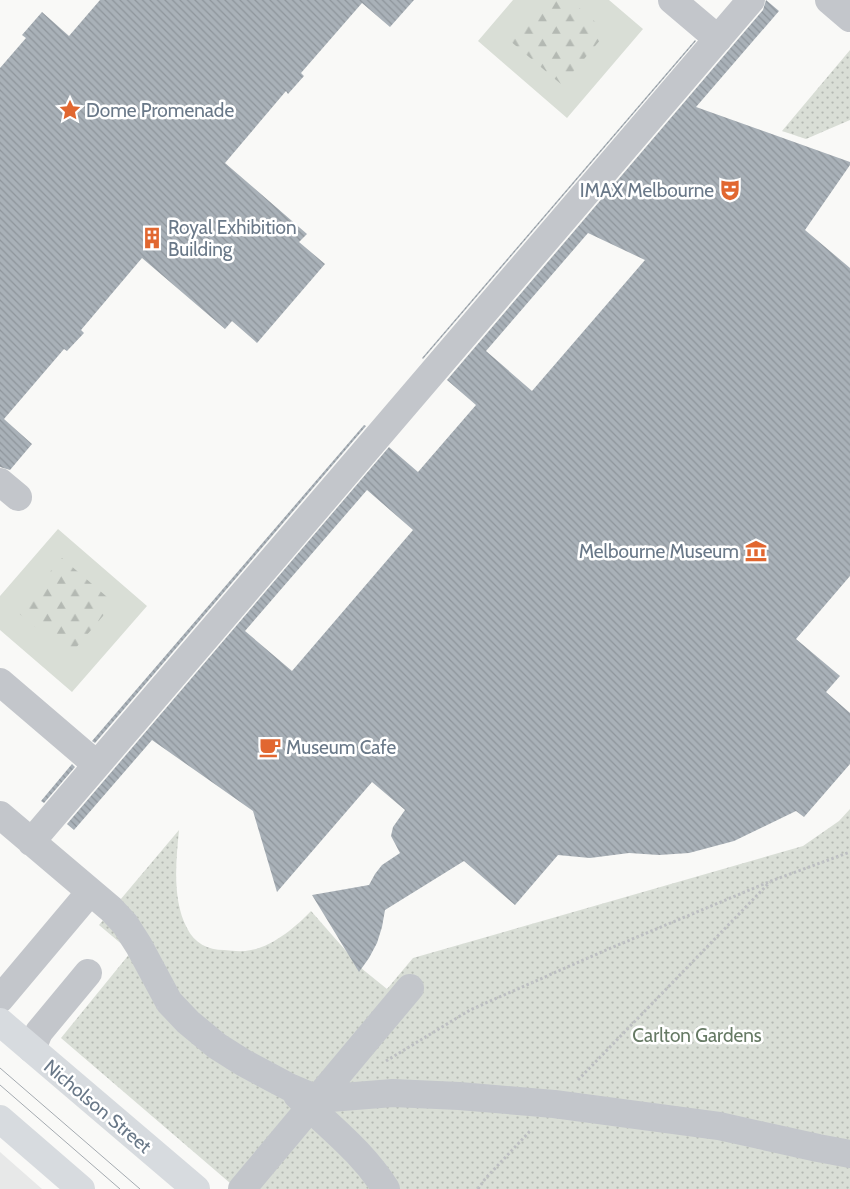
<svg xmlns="http://www.w3.org/2000/svg" width="850" height="1189" viewBox="0 0 850 1189" font-family="Cabin,sans-serif">
  <defs>
    <pattern id="forest-firs" width="22" height="20" patternUnits="userSpaceOnUse" patternTransform="scale(1.25)"><rect width="22" height="20" fill="#d9ded6"/><path d="M5 1l3.5 6h-7zM16 11l3.5 6h-7z" fill="#b4b9b3"/></pattern>
    <pattern id="park-dots" width="8" height="8" patternUnits="userSpaceOnUse" patternTransform="scale(1.25)"><rect width="8" height="8" fill="#d9ded6"/><path d="M2 2h.1M6 6h.1" fill="none" stroke="#b4b9b3" stroke-width="1.8" stroke-linecap="round"/></pattern>
    <pattern id="building-back-hatch" width="6" height="6" patternUnits="userSpaceOnUse" patternTransform="scale(1.25)"><rect width="6" height="6" fill="#a9b1b8"/><path d="M-1 5l2 2M0 0l6 6M5-1l2 2" fill="none" stroke="#8e959b"/></pattern>
  </defs>
  <rect width="100%" height="100%" fill="#f9f9f7"/>
  <path fill="#e7e8e8" d="M0 1152 42 1189H0Z"/>
  <path fill="#d9ded6" d="M513 0H609L643 29 567 118 478 41Z
    M58 529 147 606 72 692 0 630V596Z"/>
  <path fill="url(#forest-firs)" d="M544 0H570L607 32 562 85 509 40Z
    M62 558 114 603 69 656 16 611Z"/>
  <path fill="url(#park-dots)" d="M850 50V120L806 139 782 131Z
    M850 809V1189H237L61 1038 131 952 99 925 179 830C176 861 172 900 187 928 194 943 208 950 224 950 233 951 242 952 251 950 272 947 297 926 311 911L361 968 387 989 413 958 803 846 839 821Z"/>
  <path fill="url(#building-back-hatch)" fill-rule="evenodd" d="M100 0H414L390 27 362 3 301 73 304 76 288 94 286 91 225 163 307 234 299 242 325 264 257 343 232 321 225 329 142 258 81 330 84 333 67 351 64 349 4 419 32 444 10 470 0 467V68L26 38 22 35 42 12 69 36Z
    M766 0 779 11 696 107 850 162V165L805 230 850 268V576L796 639 840 676 826 692 850 713V764L804 817 796 811 734 841 689 853 659 855 629 853 590 858 558 855 515 905 464 861 385 910 382 927 377 943 369 958 359 972 312 895 369 885 375 874 382 865 400 853 391 836 393 827 405 810 372 782 277 892 253 811 152 740 74 830 67 824 389 447 418 472 476 405 447 380 763 10ZM588 233 645 260 532 391 486 351ZM367 490 413 530 292 671 245 631Z
    M695 40 696 41 423 359 422 358Z
    M364 425 366 426 95 743 92 741Z
    M72 764 75 767 44 803 41 801Z"/>
  <g fill="none" stroke-linecap="round" stroke-linejoin="round">
    <path stroke="#bdbfc2" stroke-width="3" stroke-dasharray="2.5 2.5" stroke-linecap="butt" d="M386 1061 470 1010 606 950 771 881 850 852
      M578 1080 770 882
      M478 1189 485 1179 531 1130"/>
    <path stroke="#c3c6cb" stroke-width="28" d="M672 0 718 39
      M829 0 850 18
      M0 482 18 497
      M0 682 97 765
      M0 815 111 909 125 924 139 946 169 1002 188 1022 217 1046 244 1063 291 1088 317 1099 393 1093 459 1096 554 1104 719 1126 818 1148 850 1154
      M31 842 751 0
      M0 999 90 892
      M32 1049 39 1032 88 973
      M297 1095C329 1127 361 1150 386 1189
      M242 1189 410 988"/>
    <path stroke="#d7dbdf" stroke-width="28" d="M0 1022 196 1189
      M0 1119 81 1189"/>
    <path stroke="#a4aab0" stroke-width="1" d="M0 1068 140 1189
      M0 1085 120 1189"/>
  </g>
  <defs>
    <g id="sight-bare" transform="scale(1.725)"><path d="M0-6L1.8-2.2L6-1.7L2.9 1.2L3.7 5.4L0 3.3L-3.7 5.4L-2.9 1.2L-6-1.7L-1.8-2.2Z" fill="#e16730" stroke="#fff" stroke-width="2.5" paint-order="stroke"/></g>
    <g id="theatre-bare" transform="scale(1.725)"><path d="M-5-5.5Q0-4 5-5.5V0Q5 5 0 6Q-5 5-5 0ZM-3.3-2.5H-1v1.5H-3.3ZM1-2.5H3.3v1.5H1ZM-2.8 1Q0 5.5 2.8 1Z" fill="#e16730" stroke="#fff" stroke-width="2.5" paint-order="stroke"/></g>
    <g id="building-bare" transform="scale(1.725)"><path d="M-4-6H4V6H1V3H-1V6H-4ZM-2.5-4.3h1.7v1.8h-1.7ZM.8-4.3h1.7v1.8H.8ZM-2.5-1h1.7V.8h-1.7ZM.8-1h1.7V.8H.8Z" fill="#e16730" stroke="#fff" stroke-width="2.5" paint-order="stroke"/></g>
    <g id="museum-bare" transform="scale(1.725)"><path d="M0-6L6-3V-2H-6V-3ZM-5-1h2V3h-2ZM-1-1h2V3h-2ZM3-1h2V3H3ZM-6 4H6V6H-6Z" fill="#e16730" stroke="#fff" stroke-width="2.5" paint-order="stroke"/></g>
    <g id="cafe-bare" transform="scale(1.725)"><path d="M-5.5-4.5H6V0H3Q3 3.5 0 3.5H-2.5Q-5.5 3.5-5.5 0ZM3-3.2v2h1.7v-2ZM-6 4.5H4V6H-6Z" fill="#e16730" stroke="#fff" stroke-width="2.5" paint-order="stroke"/></g>
  </defs>
  <g fill-rule="evenodd">
    <use href="#sight-bare" x="70" y="110"/>
    <use href="#theatre-bare" x="730" y="190"/>
    <use href="#building-bare" x="152" y="238"/>
    <use href="#museum-bare" x="756" y="551"/>
    <use href="#cafe-bare" x="270" y="747"/>
  </g>
  <g text-anchor="middle" stroke-width="5" stroke-linejoin="round" paint-order="stroke">
    <g font-size="19" fill="#697888" stroke="#fff" text-anchor="start">
      <text x="86" y="117">Dome Promenade</text>
      <text x="714" y="197" text-anchor="end">IMAX Melbourne</text>
      <text x="168" y="234">Royal Exhibition<tspan x="168" dy="22">Building</tspan></text>
      <text x="739" y="558" text-anchor="end">Melbourne Museum</text>
      <text x="286" y="754">Museum Cafe</text>
    </g>
    <g font-size="19" fill="#667a64" stroke="#fff">
      <text x="697" y="1042">Carlton Gardens</text>
    </g>
    <g font-size="19" fill="#697888" stroke="#fff">
      <text transform="translate(98 1106) rotate(40)" y="7">Nicholson Street</text>
    </g>
  </g>
</svg>
